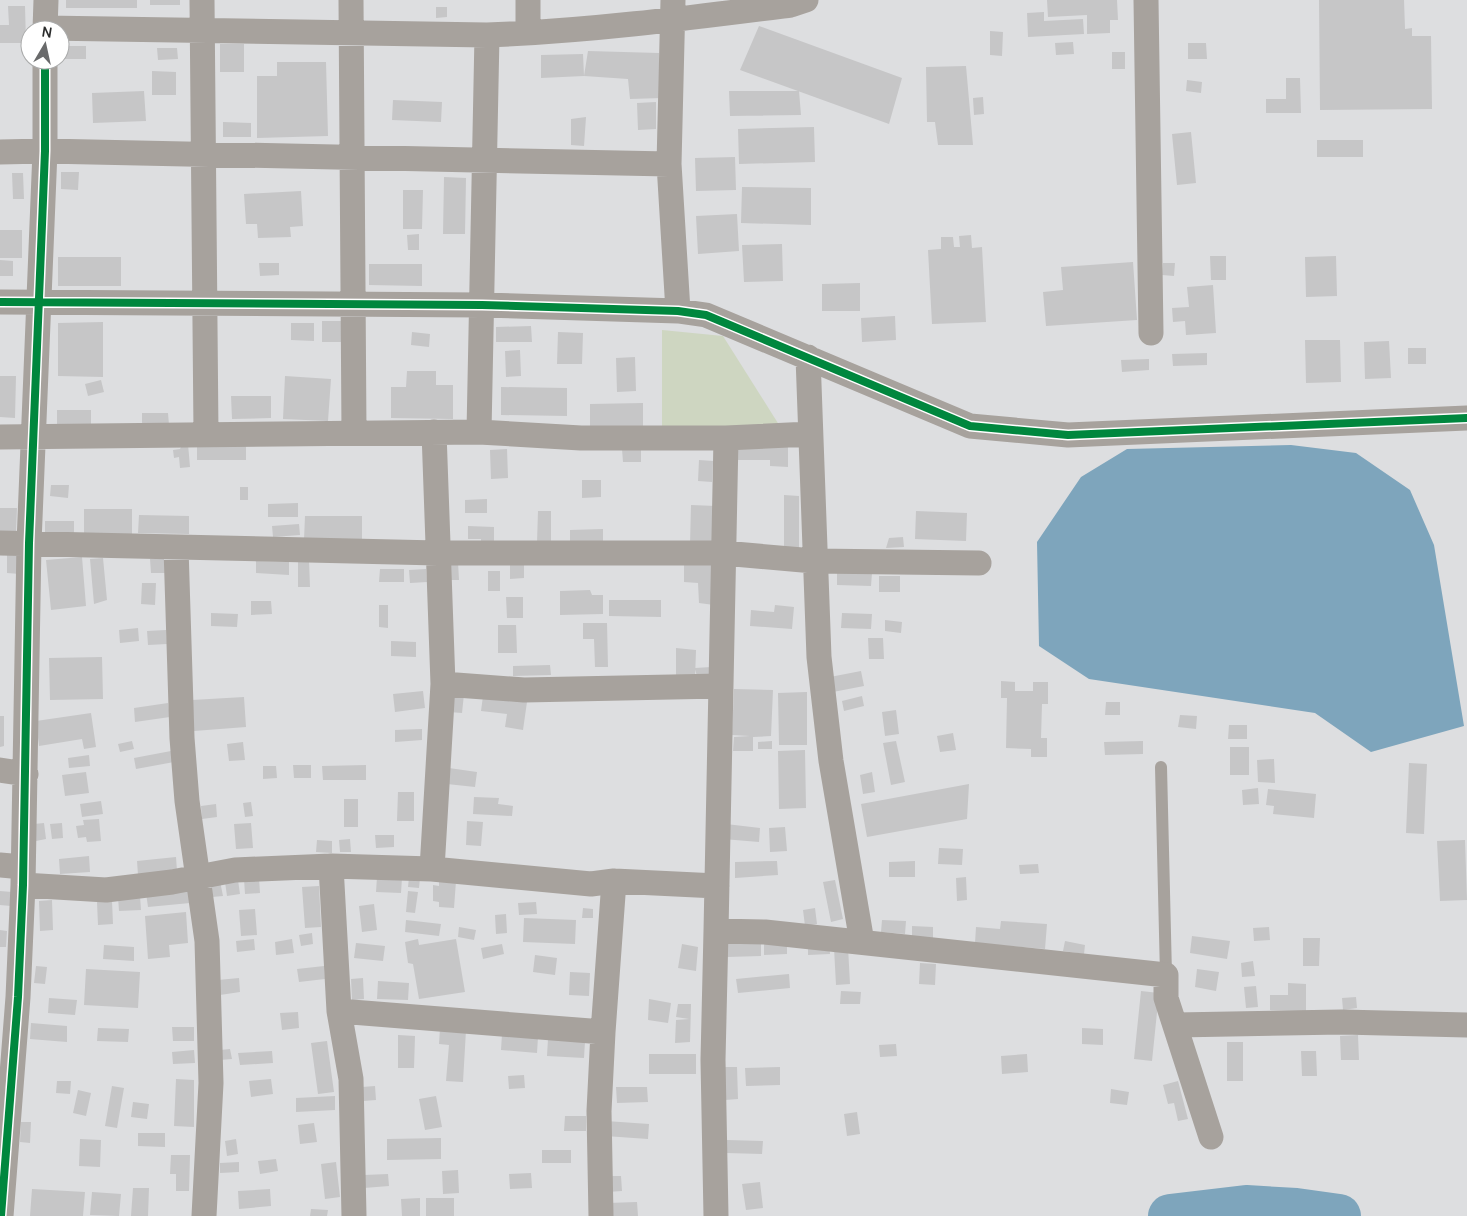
<svg xmlns="http://www.w3.org/2000/svg" width="1467" height="1216" viewBox="0 0 1467 1216" font-family="Manrope,sans-serif">
  <rect width="100%" height="100%" fill="#dddee0"/>
  <path fill="#ced6c1" d="M662 330 723 336 781 428 662 430Z"/>
  <path fill="#7ea5bc" d="M1291 445 1356 453 1410 490 1434 545 1464 726 1371 752 1315 713 1089 679 1039 646 1037 542 1081 477 1127 449Z"/>
  <g fill="none" stroke-linecap="round" stroke-linejoin="round">
    <path stroke="#7ea5bc" stroke-width="44" d="M1170 1216 1246 1207 1296 1210 1339 1216"/>
  </g>
  <path fill="#c6c6c7" d="M66 0H137V8H66Z
    M150 0H180V5H150Z
    M1047 0H1117L1118 20H1110V33L1087 34V15L1048 17Z
    M1319 0H1404L1405 29 1412 28V36H1431L1432 109 1320 110Z
    M8 6H25L26 43H0V25H9Z
    M436 7H447V17L436 18Z
    M1044 12V21L1083 19 1084 34 1028 37 1027 13Z
    M759 26 902 78 889 124 740 70Z
    M990 31 1003 32 1002 56 990 55Z
    M1073 42 1074 54 1056 55 1055 43Z
    M1188 43H1206L1207 59H1188Z
    M220 44H244V72H220Z
    M64 46H86V59H64Z
    M157 48H177L178 59 158 60Z
    M588 51 659 53 662 98 630 99 628 79 584 76 541 78V55L583 54 584 76Z
    M1112 52H1125V69H1112Z
    M277 62H326L328 136 257 138V76H277Z
    M966 66 973 145H938L935 122H927L926 67Z
    M152 71 176 72V95H152Z
    M1286 78H1300L1301 113H1266V99H1286Z
    M1187 80 1202 82 1201 93 1186 91Z
    M144 91 146 121 93 123 92 93Z
    M729 91H799L801 115 730 116Z
    M983 97 984 114 974 115 973 98Z
    M393 100 442 102 441 122 392 120Z
    M656 102V129L638 130 637 103Z
    M586 117 584 146 571 145V119Z
    M223 122 251 123V137H223Z
    M814 127 815 162 739 164 738 129Z
    M1191 132 1196 183 1177 185 1172 134Z
    M1317 140H1363V157H1317Z
    M735 157 736 190 696 191 695 158Z
    M61 172H79L78 190 61 189Z
    M12 173H23L24 199H13Z
    M444 177 466 178 465 234H443Z
    M742 187 811 188V225L741 223Z
    M403 190H423L422 229H403Z
    M301 191 303 226 290 227 291 237 258 238 257 224H246L244 194Z
    M737 214 739 251 698 254 696 216Z
    M0 230H22V258H0Z
    M419 234V250H408L407 235Z
    M971 235 972 248 982 247 986 322 932 324 928 250 941 249V237H953L954 247H960L959 236Z
    M782 244 783 281 744 282 742 245Z
    M1210 256H1226V280H1211Z
    M1336 256 1337 296 1306 297 1305 257Z
    M58 257H121V286H58Z
    M0 260 13 261V276H0Z
    M1133 262 1137 320 1046 326 1043 292 1063 290 1061 267Z
    M259 263H279V275L260 276Z
    M1163 263H1175L1174 276 1162 275Z
    M369 264H422V286L369 285Z
    M860 283V311H822V284Z
    M1213 285 1216 333 1186 335 1185 321 1173 322 1172 308 1189 307 1187 287Z
    M895 316 896 340 862 342 861 318Z
    M322 321H341V342H322Z
    M103 322V377L58 376V323Z
    M291 323H314V341L291 340Z
    M531 326 532 342H496V327Z
    M412 332 430 334 429 347 411 345Z
    M558 332 583 333 582 364H557Z
    M1305 340H1340L1341 382 1306 383Z
    M1389 341 1391 378 1365 379 1364 342Z
    M1408 348H1426V364H1408Z
    M520 350 521 376 506 377 505 351Z
    M1207 353V365L1173 366 1172 354Z
    M635 357 636 391 617 392 616 358Z
    M1149 359V370L1122 372 1121 360Z
    M407 371H436V385H453V419L391 418V387H406Z
    M0 376H16L15 418 0 417Z
    M285 376 331 379 328 421 283 419Z
    M101 380 104 392 88 396 85 384Z
    M501 387 567 388V416L501 415Z
    M231 396H271V418L232 419Z
    M643 403V426L590 427V404Z
    M57 410H91V428L57 427Z
    M142 413H168L169 425H142Z
    M734 442H788V467L770 466V460H734Z
    M188 444 190 467 180 468 179 457 174 458 173 450 180 449 182 445Z
    M197 445H246V460H197Z
    M641 448V462H623L622 449Z
    M507 449 508 478 491 479 490 450Z
    M699 460 713 461 712 482 698 481Z
    M582 480H601V497L582 498Z
    M51 485H69L68 498 50 496Z
    M240 487H248V500H240Z
    M784 495 799 496V548H784Z
    M487 499V513H465V500Z
    M298 503V517H268V504Z
    M691 505 716 506 715 546 690 545Z
    M0 508H17L16 532 0 531Z
    M84 509H132V534L84 535Z
    M538 511H551V544L537 543Z
    M916 511 967 513 966 541 915 539Z
    M139 515 189 516V534L138 533Z
    M305 516H362V540H304Z
    M45 521H74V533H45Z
    M299 524 300 535 273 537 272 526Z
    M468 526 494 527V544H481V539H468Z
    M603 529V545H570V530Z
    M903 537 904 547 886 548 889 538Z
    M7 555H20V574L7 573Z
    M82 557 86 606 51 610 46 560Z
    M103 558 107 600 94 604 90 559Z
    M150 559H164L165 573H151Z
    M309 560 310 587H298V561Z
    M256 561 289 562V575L256 573Z
    M458 562 459 580H449L448 563Z
    M712 563 714 605 699 603 698 583 684 582V565Z
    M510 564H524V578L510 579Z
    M380 569H404V582H379Z
    M426 569 427 582 410 583 409 570Z
    M488 571H500V591H488Z
    M837 573H872L871 586 837 585Z
    M879 576H900V592H879Z
    M142 583H156L155 605 141 604Z
    M590 590 592 595H603V614L560 615V591Z
    M506 597H523V618H507Z
    M609 600H661V617L609 616Z
    M251 601H271L272 614 251 615Z
    M379 605H388V628L379 627Z
    M775 605 794 607 792 629 750 626 751 610 774 612Z
    M211 613 238 614 237 627 211 626Z
    M842 613 872 614 871 629 841 628Z
    M885 620 902 622 901 633 885 631Z
    M583 623H607L608 667H595L594 639H583Z
    M498 625H516L517 653H498Z
    M138 628 139 641 120 643 119 630Z
    M166 630 167 644 148 645 147 631Z
    M868 638H883L884 659H869Z
    M391 641 416 642V657L391 656Z
    M676 648 696 650 695 679H676Z
    M102 657 103 699 50 700 49 658Z
    M550 665 551 675 513 676V666Z
    M711 667V683L698 682 695 668Z
    M861 671 864 686 833 692 830 677Z
    M1001 681 1015 682V691H1033V682H1048V704H1042L1041 738H1047V757H1031V749L1006 748 1007 698H1001Z
    M734 689 773 690 771 736 753 737V751H733L734 737 750 736 732 735Z
    M423 691 425 708 395 712 393 694Z
    M807 692V745H779L778 693Z
    M451 693 464 694 462 713 449 712Z
    M483 696 527 702 523 730 505 727 507 714 481 711Z
    M862 696 864 706 844 711 842 701Z
    M244 697 246 727 194 731 192 700Z
    M1106 702H1120V715H1105Z
    M168 703 170 717 135 722 134 708Z
    M896 710 899 734 885 736 882 712Z
    M91 713 96 747 84 749 82 739 39 746 36 721Z
    M1180 715 1197 716 1196 729 1178 727Z
    M0 716H4V746L0 747Z
    M1229 725H1247V739H1228Z
    M422 729V740L395 742V730Z
    M953 733 956 750 940 752 937 736Z
    M132 741 134 749 120 752 118 744Z
    M772 741V749H758V742Z
    M896 741 905 782 891 785 883 743Z
    M1143 741V754L1105 755 1104 742Z
    M243 742 245 760 229 761 227 744Z
    M1230 747H1249V775H1230Z
    M805 750 806 808 779 809 778 751Z
    M171 751 174 762 136 769 134 758Z
    M89 755 90 766 69 768 68 758Z
    M1274 759 1275 783 1258 782 1257 760Z
    M1409 763 1427 764 1424 834 1406 833Z
    M293 765H311V778H294Z
    M366 765V780H323L322 766Z
    M263 766H276L277 778 263 779Z
    M449 768 477 772 475 787 447 784Z
    M86 772 89 793 65 796 62 775Z
    M872 772 875 792 863 794 860 775Z
    M969 784 967 819 867 837 861 804Z
    M1258 788 1259 804 1243 805 1242 790Z
    M1268 789 1316 794 1314 818 1273 814 1274 806 1266 805Z
    M398 792H414V821H397Z
    M474 797 499 798 498 804 513 806 512 816 473 814Z
    M344 799H358V827H344Z
    M101 801 103 814 82 817 80 804Z
    M251 802 253 816 245 817 243 803Z
    M216 804 217 817 202 819 201 806Z
    M99 819 101 841 87 842 86 837 78 838 76 826 84 825 83 820Z
    M467 821 483 822 481 846 466 845Z
    M44 823 46 839 36 841 34 824Z
    M62 823 63 838 52 839 50 824Z
    M251 823 253 848 236 849 234 824Z
    M726 824 760 828 759 842 723 839Z
    M785 827 787 851 770 852 769 828Z
    M375 835H394V847L376 848Z
    M350 839 351 852H340L339 840Z
    M317 840 332 841V853L316 852Z
    M1465 840 1467 900 1440 901 1437 841Z
    M939 848 963 849 962 865 938 864Z
    M89 856 90 872 60 874 59 859Z
    M176 857 177 871 138 875 137 861Z
    M777 861 778 875 735 878V862Z
    M915 861V877H889V862Z
    M1038 864 1039 873 1020 874 1019 865Z
    M377 877 402 878 401 893 376 892Z
    M409 877 420 878 419 888 408 887Z
    M966 877 967 900 957 901 956 878Z
    M259 878 260 893 245 894 244 879Z
    M238 880 240 894 227 896 225 882Z
    M439 880 456 881 454 908 439 907V902L433 901V885L439 886Z
    M835 880 843 919 831 922 823 882Z
    M220 881 223 896 212 897 210 883Z
    M319 886 321 927 305 928 302 887Z
    M188 889 190 903 148 907 146 893Z
    M0 891 12 892 11 906 0 905Z
    M408 891 418 892 415 913 406 912Z
    M140 896 141 910 119 911 118 897Z
    M52 900 53 930 40 931 39 901Z
    M112 901 113 924 98 925 97 902Z
    M536 902 537 914 519 915 518 903Z
    M374 904 377 930 362 932 359 906Z
    M583 908 593 909V918H582Z
    M815 908 817 924 805 926 803 910Z
    M255 909 257 935 241 936 239 910Z
    M186 912 188 943 169 945 170 957 148 959 145 916Z
    M506 914 507 933 496 934 495 915Z
    M524 918 576 920 575 944 523 942Z
    M406 920 441 924 439 936 405 932Z
    M882 920 906 921 905 934 881 932Z
    M1001 921 1047 924 1045 949 975 943 976 927 1000 929Z
    M912 926 933 927V938H912Z
    M459 927 476 930 474 940 458 937Z
    M1269 927 1270 940 1254 941 1253 928Z
    M0 930 7 931 6 947H0Z
    M312 933 313 944 301 946 299 935Z
    M1192 936 1230 941 1227 959 1190 953Z
    M1303 938H1320L1319 966H1303Z
    M254 939 255 950 237 952 236 941Z
    M292 939 294 953 276 955 275 942Z
    M418 939 419 945 456 939 465 992 419 999 413 964 408 963 405 942Z
    M761 941V956L727 957 726 942Z
    M1065 941 1085 945 1084 954 1063 951Z
    M787 942V954L764 955V943Z
    M356 943 385 946 383 961 354 958Z
    M502 944 504 954 483 959 481 948Z
    M682 944 698 947 696 971 678 968Z
    M829 944 830 954 808 955V945Z
    M104 945 134 947V961L103 959Z
    M848 947 850 984 836 985 834 948Z
    M535 955 557 958 555 975 533 972Z
    M1253 961 1255 976 1242 977 1241 963Z
    M920 963 936 964 935 985 919 984Z
    M36 966 47 967 45 984 34 983Z
    M324 966 325 979 299 982 297 969Z
    M86 969 140 972 138 1008 84 1005Z
    M1197 969 1219 972 1216 991 1195 987Z
    M570 972 590 973 589 996 569 995Z
    M789 974 790 988 738 993 736 979Z
    M239 978 240 992 220 995 218 980Z
    M363 978 364 999 352 1000 351 979Z
    M378 981 409 983 408 1000 377 999Z
    M1288 983 1306 984V1011L1270 1010V995H1288Z
    M1256 986 1258 1007 1246 1008 1244 987Z
    M841 991 861 992 860 1004H840Z
    M1141 991 1159 993 1152 1061 1134 1059Z
    M1356 997 1357 1008 1343 1010 1342 998Z
    M49 998 77 1000 75 1015 48 1013Z
    M649 999 671 1003 668 1023 648 1020Z
    M678 1004H691L690 1042 675 1043 676 1020 689 1019 676 1017Z
    M298 1012 299 1028 282 1030 280 1013Z
    M31 1023 67 1026V1042L30 1039Z
    M172 1027H194V1041H173Z
    M98 1028 129 1029 128 1042 97 1041Z
    M440 1028 466 1030 463 1082 446 1081 449 1045 439 1044Z
    M1082 1028 1103 1029V1045L1082 1044Z
    M502 1034 538 1037 537 1053 501 1050Z
    M398 1035 415 1036 414 1068H398Z
    M1358 1035 1359 1060H1341L1340 1036Z
    M548 1039 585 1041 584 1058 547 1056Z
    M327 1041 334 1092 318 1094 311 1043Z
    M1227 1042H1243V1081H1227Z
    M896 1044 897 1056 880 1057 879 1045Z
    M230 1049 232 1059 220 1060V1050Z
    M194 1050 195 1063 173 1064 172 1052Z
    M272 1051 273 1063 240 1065 238 1053Z
    M1301 1051H1316L1317 1076H1302Z
    M649 1054H696V1074H649Z
    M1027 1054 1028 1072 1002 1074 1001 1056Z
    M723 1067H737L738 1099 725 1100Z
    M780 1067V1085L746 1086 745 1068Z
    M524 1075 525 1088 509 1089 508 1076Z
    M176 1079 194 1080V1127L174 1126Z
    M271 1079 273 1094 251 1097 249 1081Z
    M57 1081H71L70 1094 56 1093Z
    M1178 1081 1188 1119 1178 1121 1174 1103 1168 1104 1163 1085Z
    M112 1086 124 1088 117 1128 105 1126Z
    M375 1086 376 1100 363 1101 362 1087Z
    M616 1087H647L648 1102 617 1103Z
    M1111 1089 1129 1092 1127 1105 1110 1103Z
    M78 1090 91 1093 86 1116 73 1113Z
    M335 1096V1110L296 1112V1098Z
    M436 1096 442 1127 425 1130 419 1099Z
    M133 1102 149 1104 147 1119 131 1117Z
    M857 1112 860 1134 847 1136 844 1114Z
    M565 1116H586V1131H564Z
    M606 1121 649 1124 648 1139 605 1136Z
    M21 1122H31L30 1143 20 1142Z
    M314 1123 317 1142 300 1144 298 1125Z
    M138 1133H165V1147L138 1146Z
    M441 1138V1159L387 1160V1139Z
    M80 1139 101 1140 100 1167 79 1166Z
    M236 1139 238 1154 227 1156 225 1141Z
    M727 1140 763 1141 762 1154 726 1153Z
    M542 1150H571V1163H542Z
    M171 1155H190L189 1191H176V1174H170Z
    M276 1159 278 1171 260 1174 258 1161Z
    M239 1162V1172L220 1173V1163Z
    M336 1162 340 1197 325 1199 321 1164Z
    M458 1170 459 1193 443 1194 442 1171Z
    M531 1173 532 1188 510 1189 509 1174Z
    M388 1174 389 1186 364 1188V1175Z
    M607 1176H621L622 1191 607 1192Z
    M760 1182 763 1208 746 1210 742 1184Z
    M133 1188H149L148 1216H131Z
    M32 1189 85 1192 83 1216H30Z
    M270 1189 271 1206 239 1209 238 1191Z
    M92 1192 121 1194 119 1216 90 1215Z
    M420 1198V1216H402L401 1199Z
    M426 1198H454V1216H426Z
    M637 1202 638 1216H609L608 1203Z
    M311 1209 328 1210 327 1216H310Z"/>
  <g fill="none" stroke-linecap="round" stroke-linejoin="round">
    <path stroke="#a7a29d" stroke-width="12" d="M1161 767 1166 975"/>
    <path stroke="#a7a29d" stroke-width="25" d="M202 0 206 433
      M351 0 354 432
      M673 0 669 164 678 311
      M1146 0 1151 333
      M45 28 487 35C589 31 689 18 791 5L806 0
      M45 30 46 0
      M528 33V0
      M0 152 45 151 669 164
      M0 302 482 305 678 311 706 315 970 426 1068 435 1467 418
      M808 357 819 657 831 761 862 942
      M479 432 487 35
      M0 437 479 432 581 438H726L810 434
      M0 543 438 553H723L814 561 979 563
      M176 548 182 738 187 801 207 941 211 1083 204 1216
      M443 684 524 690 721 686
      M0 770 26 774
      M0 865 23 867
      M331 866 339 1011 351 1079 354 1216
      M432 869 443 684 434 432
      M23 885 106 890 172 882 235 870 331 866 432 869 591 884 614 881 717 886
      M716 931 726 438
      M339 1011 603 1032 599 1111 601 1216
      M1176 1025 1342 1022 1467 1025
      M603 1032 614 881
      M1 1216 18 997 23 885 29 543 45 151V60
      M716 1216 713 1060 716 931 765 932 1166 975V998L1211 1137"/>
    <g stroke="#fff" stroke-width="11">
      <path id="cycleway" d="M0 302 482 305 678 311 706 315 970 426 1068 435 1467 418
        M1 1216 18 997 23 885 29 543 45 151V60"/>
    </g>
    <use href="#cycleway" stroke="#00873e" stroke-width="8"/>
  </g>
  <g transform="translate(45 45) rotate(9)"><circle r="24" fill="#ffffff" stroke="#aaabab"/>
  <path d="M0-4L9 19L0 12L-9 19Z" fill="#696a6b"/>
  <text y="-8" font-size="14" font-weight="bold" text-anchor="middle" fill="#2b2c2c">N</text>
  </g>
</svg>
